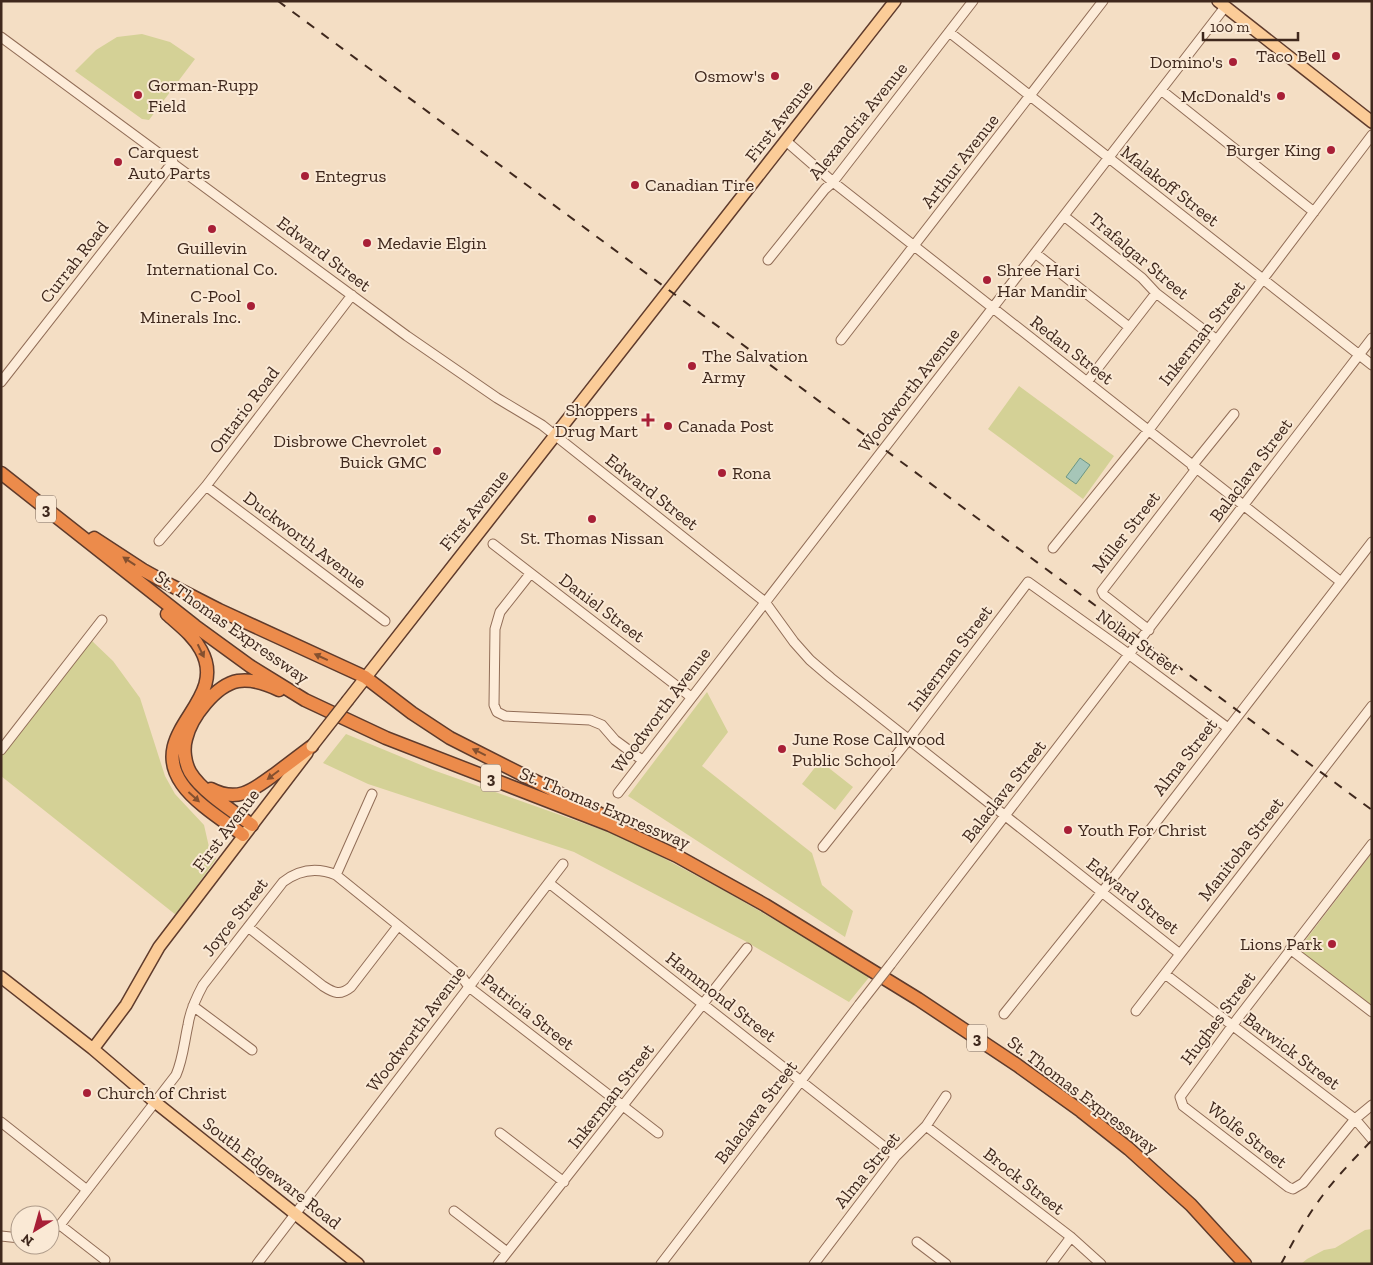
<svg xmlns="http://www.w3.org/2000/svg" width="1373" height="1265" viewBox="0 0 1373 1265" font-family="'Zilla Slab',serif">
  <rect width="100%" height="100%" fill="#f4dec4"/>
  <path fill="#d4d196" d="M142 34 170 42 195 59 149 120 142 119 75 71 96 50 117 37Z
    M1019 386 1114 456 1083 499 988 429Z
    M91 640 113 661 140 698 165 776 175 794 204 825 209 847 216 859 176 915 1 776V757Z
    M707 692 728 732 702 766 812 853 822 885 853 911 845 937 628 796Z
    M346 734 433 770 628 839 723 890 871 975 849 1002 745 941 574 852 368 784 323 763Z
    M820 761 853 787 835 810 802 784Z
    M1372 853V1006L1298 950Z
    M1372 1229V1264H1301L1307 1259 1324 1250 1335 1248 1365 1230Z"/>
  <path fill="#a6c6b8" stroke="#6b9685" d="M1080 458 1090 465 1076 484 1066 477Z"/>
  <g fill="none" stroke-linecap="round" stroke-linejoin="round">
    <g stroke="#916d57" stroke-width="11">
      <path id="minor" d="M949 32 1372 365
        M1 37 407 336 497 398 542 425 765 602 794 642 810 660 831 678 1180 954
        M1161 90 1314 212
        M786 141 833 182 1341 582
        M1064 216 1142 278 1156 293 1217 340
        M1035 253 1129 327
        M768 260 825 189 833 182 973 1
        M841 340 1103 1
        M1 382 173 162
        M1087 382 1156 293
        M1192 466 1234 414
        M206 486 385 621
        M159 541 206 486 352 295
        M493 544 691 697
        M1053 548 1148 431 1372 135
        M530 574 500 612 495 629 494 705 497 712 505 716 590 720 602 725 615 740 642 760
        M1149 630 1104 595 1102 591 1196 469
        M1 750 102 620
        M618 793 1225 7
        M1372 844 1238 1018 1180 1097 1183 1106 1288 1187 1293 1189 1303 1183 1355 1119 1372 1105
        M823 847 909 739 1028 582 1123 650 1228 728
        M336 875 372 794
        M549 883 896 1156
        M248 927 323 986C334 993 340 996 351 987L398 926
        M1290 949 1372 1012
        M891 964 1372 338
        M1165 974 1355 1119 1372 1139
        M193 1006 252 1050
        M1136 1011 1372 706
        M1004 1014 1106 887 1372 542
        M1 1122 87 1190
        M926 1126 1071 1237 1101 1264
        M500 1133 564 1182
        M454 1211 507 1252
        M60 1225 105 1260
        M50 1231 60 1225 176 1075C183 1059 184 1043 188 1025 190 1011 196 998 203 985L283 882C300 869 317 867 336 875L462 977 469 987 658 1133
        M1 1236 20 1238
        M917 1242 946 1264
        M257 1264 563 864
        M498 1264 747 948
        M661 1264 859 1005
        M814 1264 896 1156 926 1126 946 1096
        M1051 1264 1071 1237"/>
    </g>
    <g stroke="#5f3b2c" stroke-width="14">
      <path id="major" d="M1218 1 1372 122
        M348 700C529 467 712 234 895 1
        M1 977 93 1049 155 1102 358 1264
        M93 1049 126 1005 159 947 307 753"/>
    </g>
    <g stroke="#5f3b2c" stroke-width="15">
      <path id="highway" d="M1 473 195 626 250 666 305 700 386 738 610 825 677 856 765 905 918 999 1017 1065 1081 1111 1129 1149 1191 1205 1245 1264
        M94 538 143 570 172 586 219 610 365 677 412 713 450 738 604 816
        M167 614C179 625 193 635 201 650 230 702 145 731 182 784 195 803 224 821 243 835
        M211 789C238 803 253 790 275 774 287 765 300 755 312 746
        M252 825C234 812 201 791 190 772 185 763 183 749 186 739 191 717 216 685 238 681 252 679 267 684 279 690"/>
    </g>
    <use href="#minor" stroke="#fdecd9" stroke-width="9"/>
    <use href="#major" stroke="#fbcc98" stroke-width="11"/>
    <use href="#highway" stroke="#ec8b4b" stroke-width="12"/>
    <path stroke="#3f281d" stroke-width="2" stroke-dasharray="9 9" stroke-linecap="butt" d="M278 1 1372 810
      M1281 1264C1294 1240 1307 1216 1323 1195 1338 1175 1355 1158 1372 1140"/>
    <g stroke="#916d57" stroke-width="11" stroke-linecap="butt">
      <path id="minor-bridge" d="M859 1005 891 964"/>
    </g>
    <g stroke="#5f3b2c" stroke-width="14" stroke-linecap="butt">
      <path id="major-bridge" d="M312 746 348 700"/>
    </g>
    <use href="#minor-bridge" stroke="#fdecd9" stroke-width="9"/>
    <use href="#major-bridge" stroke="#fbcc98" stroke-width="11"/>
  </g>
  <defs><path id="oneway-solid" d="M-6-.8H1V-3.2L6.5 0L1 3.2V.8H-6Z" transform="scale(1.25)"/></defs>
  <g fill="#84502f">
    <use href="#oneway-solid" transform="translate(129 561) rotate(-147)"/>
    <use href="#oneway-solid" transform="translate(201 651) rotate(64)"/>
    <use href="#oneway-solid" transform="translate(321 657) rotate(-155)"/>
    <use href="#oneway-solid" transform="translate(479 752) rotate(-154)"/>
    <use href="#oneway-solid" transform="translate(273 775) rotate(143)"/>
    <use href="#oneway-solid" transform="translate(194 797) rotate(42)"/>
  </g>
  <g fill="#a81f37" stroke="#fae9d5" stroke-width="2">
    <circle cx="1336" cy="56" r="5"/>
    <circle cx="1233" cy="62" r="5"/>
    <circle cx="775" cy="76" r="5"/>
    <circle cx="138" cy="95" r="5"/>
    <circle cx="1281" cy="96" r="5"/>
    <circle cx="1331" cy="150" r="5"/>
    <circle cx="118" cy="162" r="5"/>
    <circle cx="305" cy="176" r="5"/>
    <circle cx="635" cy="185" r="5"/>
    <circle cx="212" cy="229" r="5"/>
    <circle cx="367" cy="243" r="5"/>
    <circle cx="987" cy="280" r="5"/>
    <circle cx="251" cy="306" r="5"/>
    <circle cx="692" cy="366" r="5"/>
    <path d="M645.5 412.5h5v5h5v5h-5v5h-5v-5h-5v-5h5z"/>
    <circle cx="668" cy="426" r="5"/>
    <circle cx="437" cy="451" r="5"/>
    <circle cx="722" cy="473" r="5"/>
    <circle cx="592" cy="519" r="5"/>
    <circle cx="782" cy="749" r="5"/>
    <circle cx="1068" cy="830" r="5"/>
    <circle cx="1332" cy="944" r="5"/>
    <circle cx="87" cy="1093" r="5"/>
  </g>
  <g text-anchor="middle" stroke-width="4" stroke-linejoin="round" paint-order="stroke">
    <g fill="#fae9d5" stroke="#776254" stroke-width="1">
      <rect x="36" y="495.5" width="20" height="27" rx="4"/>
      <rect x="481" y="764.5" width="20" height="27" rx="4"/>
      <rect x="967" y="1024.5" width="20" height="27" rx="4"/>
    </g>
    <g font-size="16" font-weight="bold" fill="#3f281d">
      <text x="46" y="515">3</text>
      <text x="491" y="784">3</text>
      <text x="977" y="1044">3</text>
    </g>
    <g font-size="18" fill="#3f281d" stroke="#fae9d5" text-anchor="start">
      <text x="1326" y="62" text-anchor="end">Taco Bell</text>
      <text x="1223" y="68" text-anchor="end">Domino's</text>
      <text x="765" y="82" text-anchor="end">Osmow's</text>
      <text x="148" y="91">Gorman-Rupp<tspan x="148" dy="21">Field</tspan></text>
      <text x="1271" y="102" text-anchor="end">McDonald's</text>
      <text x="1321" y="156" text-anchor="end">Burger King</text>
      <text x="128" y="158">Carquest<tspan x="128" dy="21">Auto Parts</tspan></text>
      <text x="315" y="182">Entegrus</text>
      <text x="645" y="191">Canadian Tire</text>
      <text x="377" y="249">Medavie Elgin</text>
      <text x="212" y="254" text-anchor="middle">Guillevin<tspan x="212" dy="21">International Co.</tspan></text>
      <text x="997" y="276">Shree Hari<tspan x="997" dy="21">Har Mandir</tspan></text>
      <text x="241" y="302" text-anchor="end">C-Pool<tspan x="241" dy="21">Minerals Inc.</tspan></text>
      <text x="702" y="362">The Salvation<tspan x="702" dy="21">Army</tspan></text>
      <text x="638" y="416" text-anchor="end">Shoppers<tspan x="638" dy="21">Drug Mart</tspan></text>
      <text x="678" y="432">Canada Post</text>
      <text x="427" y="447" text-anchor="end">Disbrowe Chevrolet<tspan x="427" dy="21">Buick GMC</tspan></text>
      <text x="732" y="479">Rona</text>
      <text x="592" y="544" text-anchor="middle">St. Thomas Nissan</text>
      <text x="792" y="745">June Rose Callwood<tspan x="792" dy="21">Public School</tspan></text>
      <text x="1078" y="836">Youth For Christ</text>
      <text x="1322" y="950" text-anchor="end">Lions Park</text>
      <text x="97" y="1099">Church of Christ</text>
    </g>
    <g font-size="18" fill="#3f281d" stroke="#fae9d5">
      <text transform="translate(779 121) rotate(-52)" y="6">First Avenue</text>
      <text transform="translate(858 121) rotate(-51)" y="6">Alexandria Avenue</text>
      <text transform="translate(960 161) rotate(-52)" y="6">Arthur Avenue</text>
      <text transform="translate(1170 186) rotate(38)" y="6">Malakoff Street</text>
      <text transform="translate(324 254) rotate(37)" y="6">Edward Street</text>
      <text transform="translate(1139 256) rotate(40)" y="6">Trafalgar Street</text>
      <text transform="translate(74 262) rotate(-52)" y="6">Currah Road</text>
      <text transform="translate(1202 333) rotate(-52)" y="6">Inkerman Street</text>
      <text transform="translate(1072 350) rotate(38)" y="6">Redan Street</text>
      <text transform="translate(909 390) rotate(-52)" y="6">Woodworth Avenue</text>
      <text transform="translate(244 410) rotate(-53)" y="6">Ontario Road</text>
      <text transform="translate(1251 470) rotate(-53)" y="6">Balaclava Street</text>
      <text transform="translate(652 492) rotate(38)" y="6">Edward Street</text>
      <text transform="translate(474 510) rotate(-51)" y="6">First Avenue</text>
      <text transform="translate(1126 532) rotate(-52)" y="6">Miller Street</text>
      <text transform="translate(305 540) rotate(37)" y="6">Duckworth Avenue</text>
      <text transform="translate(602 608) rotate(37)" y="6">Daniel Street</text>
      <text transform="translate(232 627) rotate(35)" y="6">St. Thomas Expressway</text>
      <text transform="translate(1138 642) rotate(36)" y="6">Nolan Street</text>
      <text transform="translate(950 658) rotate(-53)" y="6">Inkerman Street</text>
      <text transform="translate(661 710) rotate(-53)" y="6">Woodworth Avenue</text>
      <text transform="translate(1185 757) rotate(-52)" y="6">Alma Street</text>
      <text transform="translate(1004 791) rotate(-52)" y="6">Balaclava Street</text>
      <text transform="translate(605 808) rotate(23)" y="6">St. Thomas Expressway</text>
      <text transform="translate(226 830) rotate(-53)" y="6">First Avenue</text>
      <text transform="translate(1241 849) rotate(-52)" y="6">Manitoba Street</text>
      <text transform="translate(1133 896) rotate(38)" y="6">Edward Street</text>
      <text transform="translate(235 917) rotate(-52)" y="6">Joyce Street</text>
      <text transform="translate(721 997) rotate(38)" y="6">Hammond Street</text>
      <text transform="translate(528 1012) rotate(38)" y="6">Patricia Street</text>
      <text transform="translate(1218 1018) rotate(-53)" y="6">Hughes Street</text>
      <text transform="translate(416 1029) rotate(-53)" y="6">Woodworth Avenue</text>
      <text transform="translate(1292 1051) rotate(37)" y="6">Barwick Street</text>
      <text transform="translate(1083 1095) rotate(37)" y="6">St. Thomas Expressway</text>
      <text transform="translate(611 1096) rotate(-52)" y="6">Inkerman Street</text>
      <text transform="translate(756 1112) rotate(-53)" y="6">Balaclava Street</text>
      <text transform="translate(1247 1135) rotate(38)" y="6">Wolfe Street</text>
      <text transform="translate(867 1170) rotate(-51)" y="6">Alma Street</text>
      <text transform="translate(272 1173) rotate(38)" y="6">South Edgeware Road</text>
      <text transform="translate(1024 1181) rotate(38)" y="6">Brock Street</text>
    </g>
  </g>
  <rect width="1373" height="1265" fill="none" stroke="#3f281d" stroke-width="5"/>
  <g transform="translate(35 1230) rotate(217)"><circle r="24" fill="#fae9d5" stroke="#af9c8b"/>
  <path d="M0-4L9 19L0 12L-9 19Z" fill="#a81f37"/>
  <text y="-8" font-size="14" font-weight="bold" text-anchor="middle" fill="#3f281d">N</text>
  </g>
  <path d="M1203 32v8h95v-8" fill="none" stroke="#3f281d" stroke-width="2.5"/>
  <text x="1210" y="32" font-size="15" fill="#3f281d" stroke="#fae9d5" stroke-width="4" paint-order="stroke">100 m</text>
</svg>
